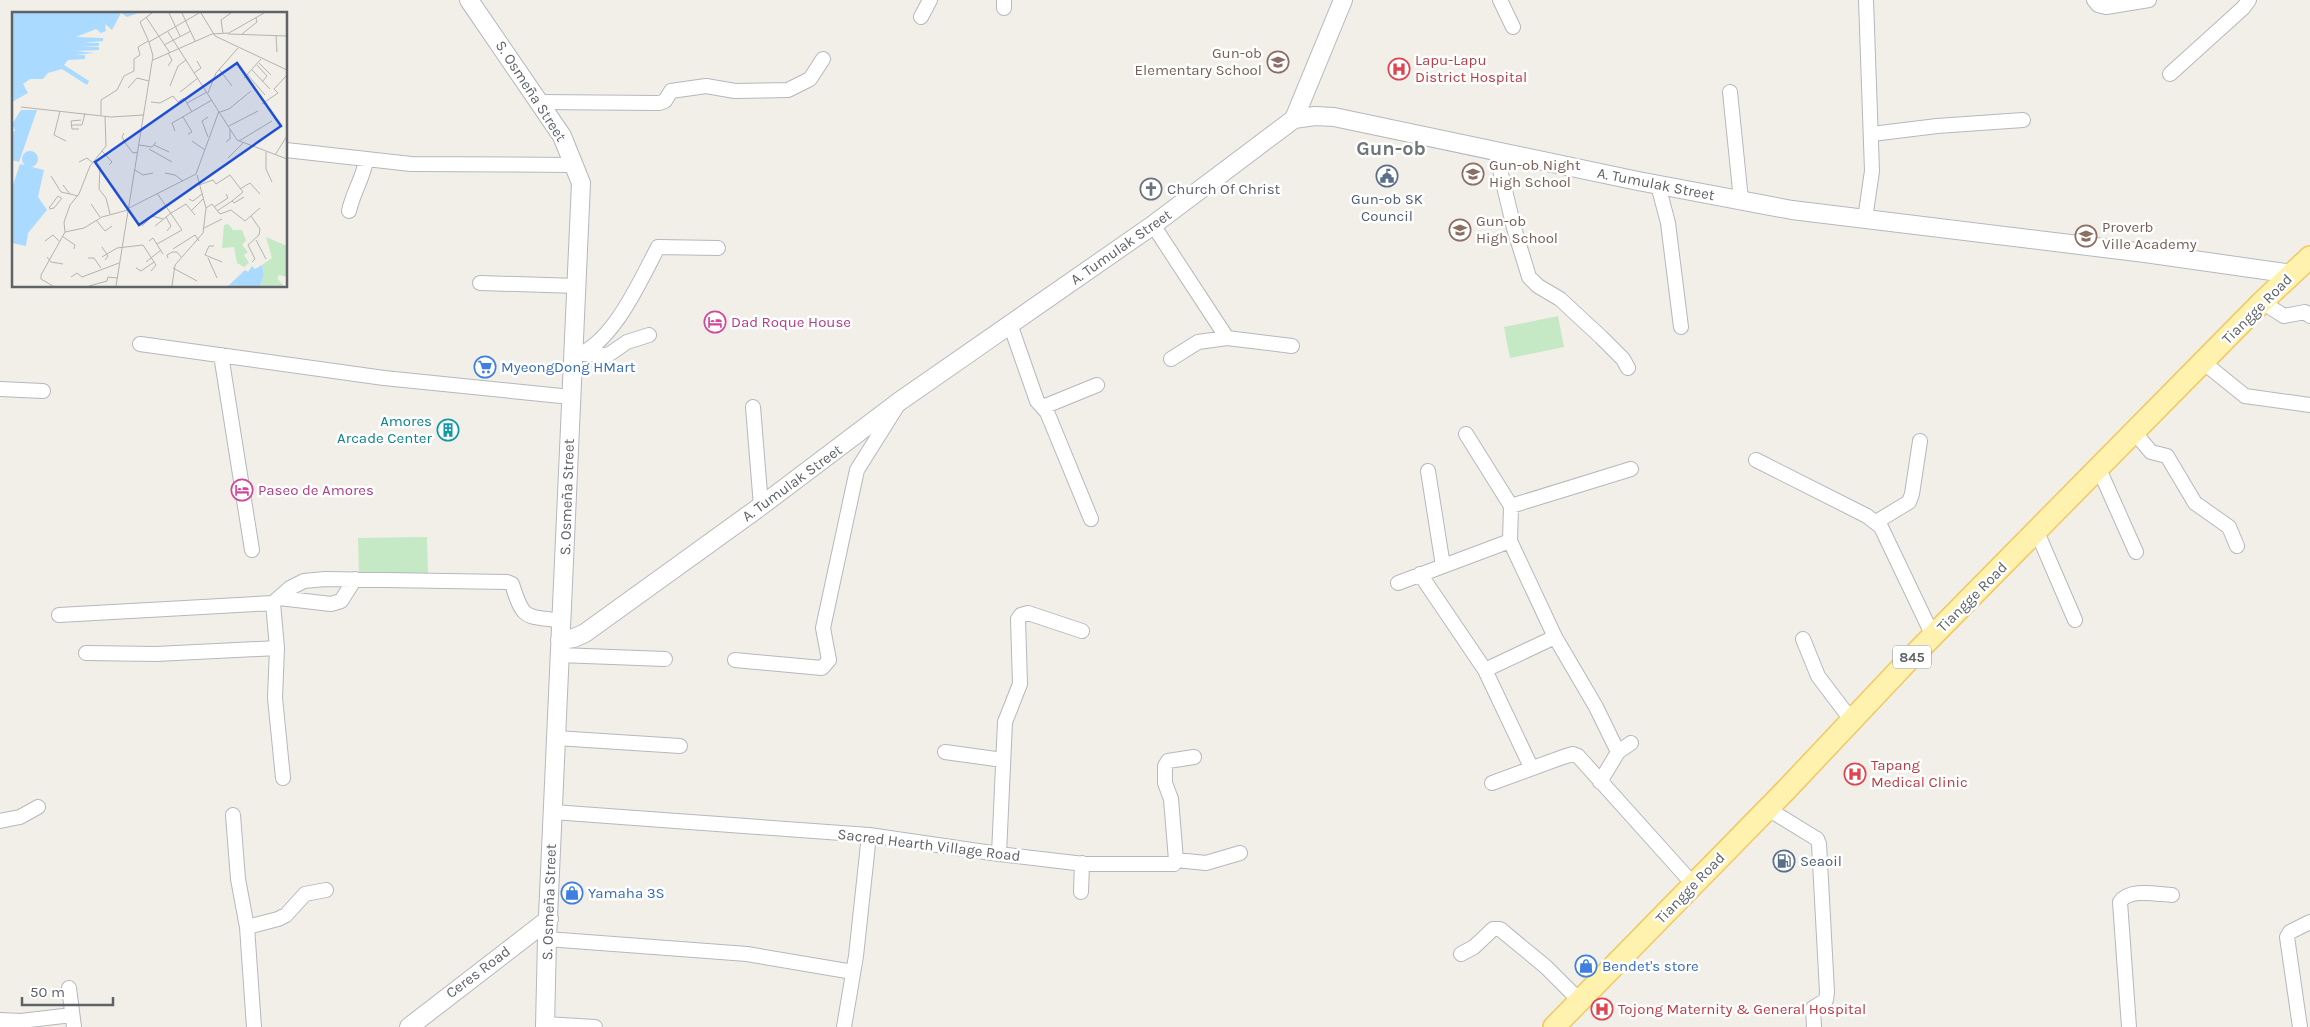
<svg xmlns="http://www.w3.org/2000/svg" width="2310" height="1027" viewBox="0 0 2310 1027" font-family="Karla,sans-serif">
  <rect width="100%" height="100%" fill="#f1efe8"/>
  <path fill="#c5e8c5" d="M1558 316 1564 347 1510 358 1504 327Z
    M427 537 428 575 359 576 358 538Z"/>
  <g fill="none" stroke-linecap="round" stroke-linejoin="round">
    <g stroke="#b5b8bc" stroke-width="16">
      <path id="minor" d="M1500 0 1513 27
        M2094 0 2098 5 2106 7 2149 0
        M1004 8V0
        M921 17 930 0
        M2170 74 2243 8 2249 0
        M1730 92 1741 200
        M538 102 659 103 665 101 671 91 706 86 735 91 788 90 810 79 823 59
        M1872 134 1937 126 2023 120
        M286 150 411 164 575 165
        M1496 153 1514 228 1529 277 1538 286 1560 299 1601 337 1623 359 1628 368
        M1658 185 1668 223 1681 327
        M349 211C353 192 363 179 366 160
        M1865 219 1872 171 1866 0
        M1153 225 1227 338
        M480 283 577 286
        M2262 302 2284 316 2305 312 2310 316
        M1010 324 1037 401 1047 412 1091 519
        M140 344 384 378 571 397
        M583 354 608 355 627 342 649 335
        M221 355 252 550
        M574 356C612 346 641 279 658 247L718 248
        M1171 359 1198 342 1227 338 1292 346
        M2203 362 2245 396 2310 405
        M0 389 43 391
        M753 407 761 506
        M1043 407 1097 385
        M2135 433 2151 452 2167 456 2195 503 2229 527 2237 546
        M1466 434 1511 506 1510 541 1555 637 1596 707 1618 752
        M1756 460 1867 516 1881 527 1933 636
        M2099 469 2136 552
        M1428 471 1443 566
        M1511 506 1631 469
        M1876 522 1909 502 1912 494 1920 441
        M2037 532 2075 620
        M1420 574 1485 670 1531 767
        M1398 583 1510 541
        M279 598 331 604 341 601 355 579
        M273 603 277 648 275 698 283 778
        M59 615 273 603 290 588 304 581 325 579 507 582 512 584C524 622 525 615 562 621
        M1803 639 1818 676 1852 721
        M86 653 156 654 277 648
        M559 655 665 659
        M735 660 822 668 829 660 823 628 857 470 896 408
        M1485 670 1555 637
        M556 738 680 746
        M945 752 1003 760
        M1600 782 1618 752 1631 743
        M1492 783 1563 757 1573 754 1578 756 1693 884
        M1768 809 1817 839 1819 844 1827 992 1826 1000 1813 1008 1814 1027
        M553 812 869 835 999 854 1084 864H1174L1176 860 1171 799 1165 783V766L1168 761 1194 757
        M233 815 238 879 247 927 254 1027
        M0 821 20 817 38 807
        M999 854 1005 722 1020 684 1018 619 1021 615 1028 613 1082 631
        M1176 860 1206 863 1240 853
        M1081 892 1082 863
        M247 927 278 919 286 915 305 894 326 890
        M547 939 747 954 853 972
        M1461 954 1474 947 1493 929H1500L1546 967 1580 1001
        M69 988 74 1027
        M0 1020 21 1021 72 1015
        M545 1024 595 1027
        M844 1027 856 956 869 835
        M2129 1027 2120 902C2129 888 2156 894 2172 895
        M2300 1027 2287 937 2290 932 2310 922"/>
    </g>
    <g stroke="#b5b8bc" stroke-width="20">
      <path id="tertiary" d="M469 0 562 136 581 183 547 939 545 1027
        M1294 119 1343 0
        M560 640 574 638 585 633 761 506 900 401 1153 225 1294 119 1315 116 1334 117 1638 181 1792 210 2145 253 2292 274
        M409 1027 549 919"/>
    </g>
    <g stroke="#f2c960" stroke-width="24">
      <path id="primary" d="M1554 1027 1786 790 1901 668 2262 302 2310 257"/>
    </g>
    <use href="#minor" stroke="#fff" stroke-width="14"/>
    <use href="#tertiary" stroke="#fff" stroke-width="18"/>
    <use href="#primary" stroke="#fff2af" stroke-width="21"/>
  </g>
  <defs>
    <g id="school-ring" transform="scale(1.125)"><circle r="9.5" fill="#fff" stroke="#8d6e63" stroke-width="1.5"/><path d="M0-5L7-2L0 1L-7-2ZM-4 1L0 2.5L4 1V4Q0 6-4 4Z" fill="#8d6e63"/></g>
    <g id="hospital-ring" transform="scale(1.125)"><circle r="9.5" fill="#fff" stroke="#e0444e" stroke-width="1.5"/><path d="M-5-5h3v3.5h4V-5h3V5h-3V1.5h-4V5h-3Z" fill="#e0444e"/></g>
    <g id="civic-ring" transform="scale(1.125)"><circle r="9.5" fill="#fff" stroke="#5c6f8a" stroke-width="1.5"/><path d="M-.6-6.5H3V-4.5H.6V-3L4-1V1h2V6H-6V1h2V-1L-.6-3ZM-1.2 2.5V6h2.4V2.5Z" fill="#5c6f8a"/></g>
    <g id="church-ring" transform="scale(1.125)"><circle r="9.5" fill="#fff" stroke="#6b7280" stroke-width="1.5"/><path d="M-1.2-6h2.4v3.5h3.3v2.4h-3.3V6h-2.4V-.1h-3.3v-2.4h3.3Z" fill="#6b7280"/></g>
    <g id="hotel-ring" transform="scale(1.125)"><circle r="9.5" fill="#fff" stroke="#d1479c" stroke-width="1.5"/><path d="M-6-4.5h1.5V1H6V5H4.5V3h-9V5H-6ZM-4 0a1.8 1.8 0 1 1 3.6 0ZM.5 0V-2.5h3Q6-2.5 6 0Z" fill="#d1479c"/></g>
    <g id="supermarket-ring" transform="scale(1.125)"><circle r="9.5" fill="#fff" stroke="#3f7fe0" stroke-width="1.5"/><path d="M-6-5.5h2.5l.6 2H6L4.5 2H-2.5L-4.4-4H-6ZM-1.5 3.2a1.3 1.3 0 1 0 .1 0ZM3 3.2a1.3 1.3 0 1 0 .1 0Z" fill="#3f7fe0"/></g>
    <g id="building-ring" transform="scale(1.125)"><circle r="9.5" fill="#fff" stroke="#0f9aa8" stroke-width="1.5"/><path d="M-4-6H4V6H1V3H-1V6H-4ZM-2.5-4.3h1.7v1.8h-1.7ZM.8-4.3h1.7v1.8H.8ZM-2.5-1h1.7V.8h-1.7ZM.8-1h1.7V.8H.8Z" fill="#0f9aa8"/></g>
    <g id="fuel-ring" transform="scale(1.125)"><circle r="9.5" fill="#fff" stroke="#5c6f8a" stroke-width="1.5"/><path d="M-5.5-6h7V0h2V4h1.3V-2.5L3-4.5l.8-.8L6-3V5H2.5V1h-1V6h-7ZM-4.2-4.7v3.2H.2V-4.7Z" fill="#5c6f8a"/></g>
    <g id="shop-ring" transform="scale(1.125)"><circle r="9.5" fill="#fff" stroke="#3f7fe0" stroke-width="1.5"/><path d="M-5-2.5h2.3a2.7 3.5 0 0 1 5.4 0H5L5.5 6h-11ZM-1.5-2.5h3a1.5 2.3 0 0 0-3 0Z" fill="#3f7fe0"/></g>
  </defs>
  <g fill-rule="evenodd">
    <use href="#school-ring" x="1278" y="62"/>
    <use href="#hospital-ring" x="1399" y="69"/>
    <use href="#school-ring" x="1473" y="174"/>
    <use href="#civic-ring" x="1387" y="176"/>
    <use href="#church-ring" x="1151" y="189"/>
    <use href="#school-ring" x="1460" y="230"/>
    <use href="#school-ring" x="2086" y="236"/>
    <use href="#hotel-ring" x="715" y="322"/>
    <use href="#supermarket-ring" x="485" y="367"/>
    <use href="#building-ring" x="448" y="430"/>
    <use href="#hotel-ring" x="242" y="490"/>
    <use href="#hospital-ring" x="1855" y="774"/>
    <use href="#fuel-ring" x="1784" y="861"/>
    <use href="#shop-ring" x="572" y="893"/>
    <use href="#shop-ring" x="1586" y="966"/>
    <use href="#hospital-ring" x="1602" y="1009"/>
  </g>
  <g text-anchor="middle" stroke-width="5" stroke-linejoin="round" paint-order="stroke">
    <rect fill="#fff" stroke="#8f9295" stroke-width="1" x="1893" y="645.5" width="38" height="23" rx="4"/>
    <g font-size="14" font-weight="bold" fill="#5f6368">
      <text x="1912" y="662">845</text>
    </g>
    <g font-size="15" fill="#785e54" stroke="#fff" text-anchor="start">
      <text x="1262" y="58" text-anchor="end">Gun-ob<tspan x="1262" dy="17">Elementary School</tspan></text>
      <text x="1489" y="170">Gun-ob Night<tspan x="1489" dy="17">High School</tspan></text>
      <text x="1476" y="226">Gun-ob<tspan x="1476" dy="17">High School</tspan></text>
      <text x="2102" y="232">Proverb<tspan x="2102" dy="17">Ville Academy</tspan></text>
    </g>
    <g font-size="15" fill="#be3a42" stroke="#fff" text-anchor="start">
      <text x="1415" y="65">Lapu-Lapu<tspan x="1415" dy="17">District Hospital</tspan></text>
      <text x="1871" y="770">Tapang<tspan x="1871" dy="17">Medical Clinic</tspan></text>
      <text x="1618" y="1014">Tojong Maternity &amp; General Hospital</text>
    </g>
    <g font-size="15" fill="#5f6368" stroke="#fff">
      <text transform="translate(531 91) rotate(57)" y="5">S. Osmeña Street</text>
      <text transform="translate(1656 184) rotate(11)" y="5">A. Tumulak Street</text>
      <text transform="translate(1121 247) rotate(-35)" y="5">A. Tumulak Street</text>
      <text transform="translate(2257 309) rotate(-45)" y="5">Tiangge Road</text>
      <text transform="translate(792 483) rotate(-36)" y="5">A. Tumulak Street</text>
      <text transform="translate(567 497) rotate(-88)" y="5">S. Osmeña Street</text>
      <text transform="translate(1972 597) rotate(-45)" y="5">Tiangge Road</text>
      <text transform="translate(929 845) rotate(7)" y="5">Sacred Hearth Village Road</text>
      <text transform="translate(1690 888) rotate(-46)" y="5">Tiangge Road</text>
      <text transform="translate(549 902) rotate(-88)" y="5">S. Osmeña Street</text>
      <text transform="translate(478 972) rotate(-37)" y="5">Ceres Road</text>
    </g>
    <g font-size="15" fill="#5b616d" stroke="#fff" text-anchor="start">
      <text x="1167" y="194">Church Of Christ</text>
    </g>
    <g font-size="15" fill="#4e5e75" stroke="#fff">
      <text x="1387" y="204">Gun-ob SK<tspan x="1387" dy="17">Council</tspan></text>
      <text x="1800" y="866" text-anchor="start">Seaoil</text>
    </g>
    <g font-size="15" fill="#b23c85" stroke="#fff" text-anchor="start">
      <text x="731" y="327">Dad Roque House</text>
      <text x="258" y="495">Paseo de Amores</text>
    </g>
    <g font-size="15" fill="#366cbe" stroke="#fff" text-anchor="start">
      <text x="501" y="372">MyeongDong HMart</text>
      <text x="588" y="898">Yamaha 3S</text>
      <text x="1602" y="971">Bendet's store</text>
    </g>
    <g font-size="15" fill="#0d838f" stroke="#fff" text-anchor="end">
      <text x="432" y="426">Amores<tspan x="432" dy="17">Arcade Center</tspan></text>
    </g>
    <g font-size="20" font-weight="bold" fill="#70757a" stroke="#fff">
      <text x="1391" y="155">Gun-ob</text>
    </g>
  </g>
  <g transform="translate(12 12)">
    <rect width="275" height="275" fill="#f1efe8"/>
    <path d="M216 212 221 218H230L234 228 230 233 236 240 232 243 237 251 232 255 225 251 222 235 210 236 212 213ZM254 225 275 234V265L267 263 265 266 272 274H248L252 263 250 253 260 246Z" fill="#c5e8c5"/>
    <path d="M0 1H126L115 5 109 1 100 18 93 12 94 19 89 21 84 17 64 25 91 26V29L72 31H87V34L69 35H87V38L64 39 82 41 62 43H73V47L56 48 52 53 77 69 75 73 50 57 36 61 31 67H18L11 72 16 81 0 90ZM9 98H25L7 150 0 148V122L3 118 0 112ZM10 147a8 8 0 1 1 16 0a8 8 0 1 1-16 0ZM8 152 32 158 26 185 35 198 16 221 14 234 0 231V176ZM250 253 252 263 248 274H216L233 258 236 260 240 254 243 257Z" fill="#aadaff"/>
    <path fill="none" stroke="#aadaff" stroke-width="2.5" d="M0 10 14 1M0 13 19 1M0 17 23 1M0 20 28 1M0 23 32 1M0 26 37 1M0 29 42 1M0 32 46 1M0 35 53 1M0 38 59 1M0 41 65 1M0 45 51 10 71 1"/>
    <path fill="none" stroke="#b3b3b1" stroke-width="1" d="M157 1 168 24M170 1 183 29M189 1 203 24 275 58M134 5 158 41M156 20 225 128 275 147M211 21 209 8 219 1M216 22 275 24M230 22 245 10 244 6M264 24 265 40M137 30 128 10 140 1M152 33 179 19M141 48 200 22 217 21 252 1M247 51 259 63M245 53 255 64 250 70M156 54 160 48 156 41M207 57 220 74M240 58 258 77M182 61 189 56 185 49M235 62 253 83M232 66 249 47M158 74 166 54 174 48M116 76 125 66 137 69M168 80 186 66M196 81 204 61 226 36M139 90 148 91 161 84 166 90 172 86 180 100M175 91 195 80M250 92 266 81 262 77 275 63M9 95 99 105 132 103M48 99 42 123 54 129M208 100 217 97 239 79M89 103V88L105 78 112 64 122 59V47L128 43 126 35 136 29M171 105 180 120 176 122M196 105 190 109 196 125M59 113H70L73 101M217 114 246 99M67 117H60L59 109 69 108M163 119 160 111 200 88M112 121 110 125 114 132 121 141 126 140M180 129 193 138M227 129 260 109M214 130 218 127V117M127 133 140 135 144 130M142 133 157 140M137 137 160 150M90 139 100 150 97 153M254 140V157L260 170M263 143 275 124M216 146 231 131M83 149 88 155 87 177 94 186 98 202M67 150 75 146 81 151M123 158 131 163 141 161M153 161 163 163 171 169M39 164 49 180 58 182M51 173 58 182 66 184M187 173 201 168 204 172 218 163 231 180 220 189 222 191 232 185M228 177 238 171 248 182M145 181 170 218 145 232M177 187 181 189 190 182M79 192 88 205M202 195 216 186 214 182M37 196 46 184 49 186M117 196 184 162 207 99M194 196 200 192 208 202 219 198 233 209 248 196M37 197 42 196 50 186M179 199 191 187M205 199 220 189M159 201 174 192 183 203M239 204 248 217 247 223 236 233 243 247 240 250M154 205 159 214 155 219M84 208 93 219 100 214M130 214 140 204 151 207M143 214 159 201M192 216 210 207M53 220 52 210 58 193 67 182 78 154 94 134 93 104M53 220 72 216 90 205 116 198M50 224 63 233 62 237M244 228 254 247M33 229 41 223 47 229M137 229 141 226 151 242M202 234H197L193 243 210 250M90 235 96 244 93 248M161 237 183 223 187 229M35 245 39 250 51 252M90 245 105 236 131 233 144 253 139 259M76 246H82L89 256M156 246 155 243 160 240H165L169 245M196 246 205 266M134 250 149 238M124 256 129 259 142 250M161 256 185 269M59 265 65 261 70 265 107 251M41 274 29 267V263L53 220M77 274 95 269 96 265 105 266M104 274 141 44 137 30 187 1M160 274 163 253 191 221 194 196 185 163"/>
    <path fill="#1d4ed8" fill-opacity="0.15" stroke="#1d4ed8" stroke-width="2.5" d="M225 51 269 114 127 213 83 150Z"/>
    <rect width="275" height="275" fill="none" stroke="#5f6368" stroke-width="2.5"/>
  </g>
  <path d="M22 997v8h91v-8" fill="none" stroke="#5f6368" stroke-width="2.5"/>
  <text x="30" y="997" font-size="15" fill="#5f6368" stroke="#ffffff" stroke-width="4" paint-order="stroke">50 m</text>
</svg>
